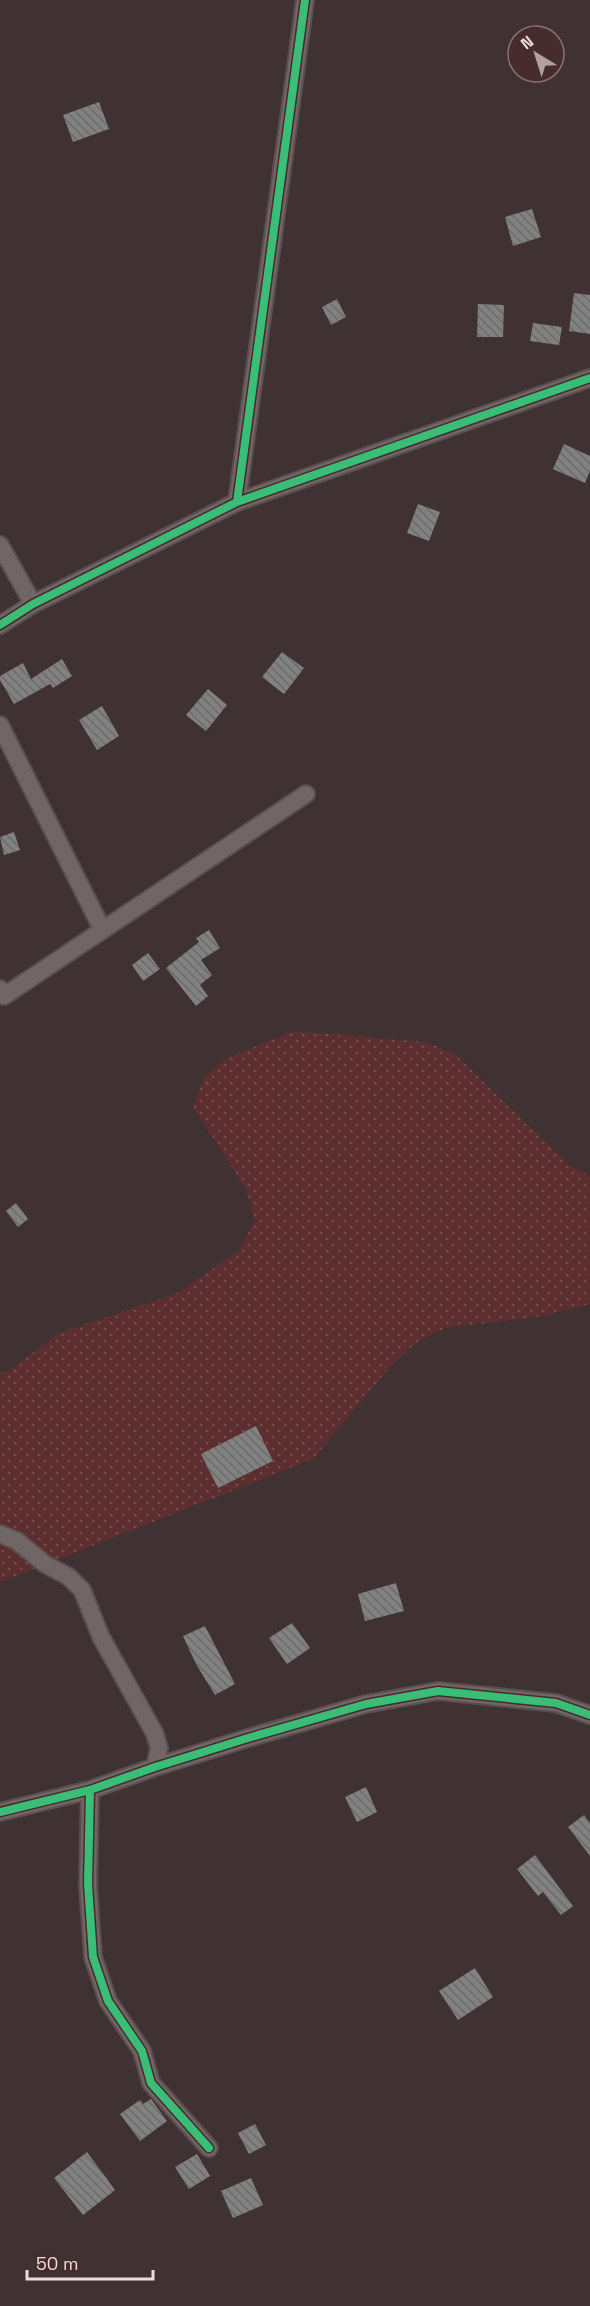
<svg xmlns="http://www.w3.org/2000/svg" width="590" height="2306" viewBox="0 0 590 2306" font-family="'Space Grotesk',sans-serif">
  <defs>
    <pattern id="grass-dots" width="8" height="8" patternUnits="userSpaceOnUse" patternTransform="scale(1.5)"><rect width="8" height="8" fill="#5c2e2f"/><path d="M2 2h.1M6 6h.1" fill="none" stroke="#744c4d" stroke-width="1.8" stroke-linecap="round"/></pattern>
    <pattern id="building-back-hatch" width="6" height="6" patternUnits="userSpaceOnUse" patternTransform="scale(1.5)"><rect width="6" height="6" fill="#808180"/><path d="M-1 5l2 2M0 0l6 6M5-1l2 2" fill="none" stroke="#6c6b6a"/></pattern>
  </defs>
  <rect width="100%" height="100%" fill="#403232"/>
  <path fill="url(#grass-dots)" d="M294 1031 427 1042 457 1056 569 1165 590 1176V1304L538 1317 445 1328 419 1341 396 1360 313 1459 0 1582V1372H7L59 1333 178 1293 238 1251 255 1221 246 1189 193 1107 204 1077 229 1057Z"/>
  <path fill="url(#building-back-hatch)" d="M99 102 109 129 73 142 63 115Z
    M532 209 541 237 513 246 505 217Z
    M574 293 590 295V334L569 331Z
    M337 299 346 317 331 325 322 307Z
    M478 304 504 305 503 337H477Z
    M533 323 562 327 559 345 530 341Z
    M564 444 590 456V471L585 483 553 469Z
    M418 504 440 512 429 541 407 533Z
    M282 652 304 668 284 694 262 677Z
    M62 659 72 676 53 688 50 684 14 704 0 680V676L23 663 31 679Z
    M208 689 227 705 206 731 186 715Z
    M102 706 119 736 97 750 79 720Z
    M14 832 20 850 4 855 0 837Z
    M209 930 220 948 201 960 212 975 200 985 208 996 196 1006 166 968 199 942 196 938Z
    M148 953 160 969 143 981 132 965Z
    M16 1203 28 1219 18 1227 6 1211Z
    M256 1426 273 1461 218 1488 201 1454Z
    M396 1583 404 1611 365 1621 358 1594Z
    M292 1623 310 1648 287 1664 269 1638Z
    M205 1626 235 1684 215 1695 196 1664 183 1636Z
    M366 1787 377 1812 357 1822 345 1797Z
    M584 1815 590 1823V1856L568 1827Z
    M535 1855 573 1906 561 1915 543 1892 538 1896 517 1869Z
    M475 1968 493 1997 458 2020 439 1991Z
    M151 2099 167 2121 140 2141 120 2114 140 2100 143 2104Z
    M255 2124 266 2145 249 2154 238 2133Z
    M87 2152 115 2190 83 2215 54 2178Z
    M197 2154 210 2176 189 2189 175 2167Z
    M251 2178 263 2205 233 2218 221 2191Z"/>
  <g fill="none" stroke-linecap="round" stroke-linejoin="round">
    <g stroke="#5a4e4e" stroke-width="20">
      <path id="street" d="M237 502 305 0
        M0 545 33 604
        M0 625 33 604 237 502 590 378
        M0 725 102 929
        M0 989 4 996 306 794
        M0 1534 17 1541 45 1564 69 1577 82 1590 101 1637 155 1734 159 1748 155 1767
        M90 1790 88 1884 93 1957 108 2001 142 2051 151 2083 209 2148
        M0 1812 90 1790 155 1767 248 1738 366 1704 438 1691 556 1703 590 1715"/>
    </g>
    <use href="#street" stroke="#716666" stroke-width="16"/>
    <g stroke="#462c2c" stroke-width="11">
      <path id="cycleway" d="M237 502 305 0
        M0 625 33 604 237 502 590 378
        M90 1790 88 1884 93 1957 108 2001 142 2051 151 2083 209 2148
        M0 1812 90 1790 155 1767 248 1738 366 1704 438 1691 556 1703 590 1715"/>
    </g>
    <use href="#cycleway" stroke="#3abd76" stroke-width="8"/>
  </g>
  <g transform="translate(536 54) rotate(322)"><circle r="28" fill="#462c2c" stroke="#897272" stroke-width="1.5"/>
  <path d="M0-4.5L10 22L0 15L-10 22Z" fill="#b0a0a0"/>
  <text y="-9" font-size="16" font-weight="bold" text-anchor="middle" fill="#eddcdb">N</text>
  </g>
  <path d="M27 2270v9h126v-9" fill="none" stroke="#eddcdb" stroke-width="3"/>
  <text x="36" y="2270" font-size="18" fill="#eddcdb" stroke="#462c2c" stroke-width="4.5" paint-order="stroke">50 m</text>
</svg>
